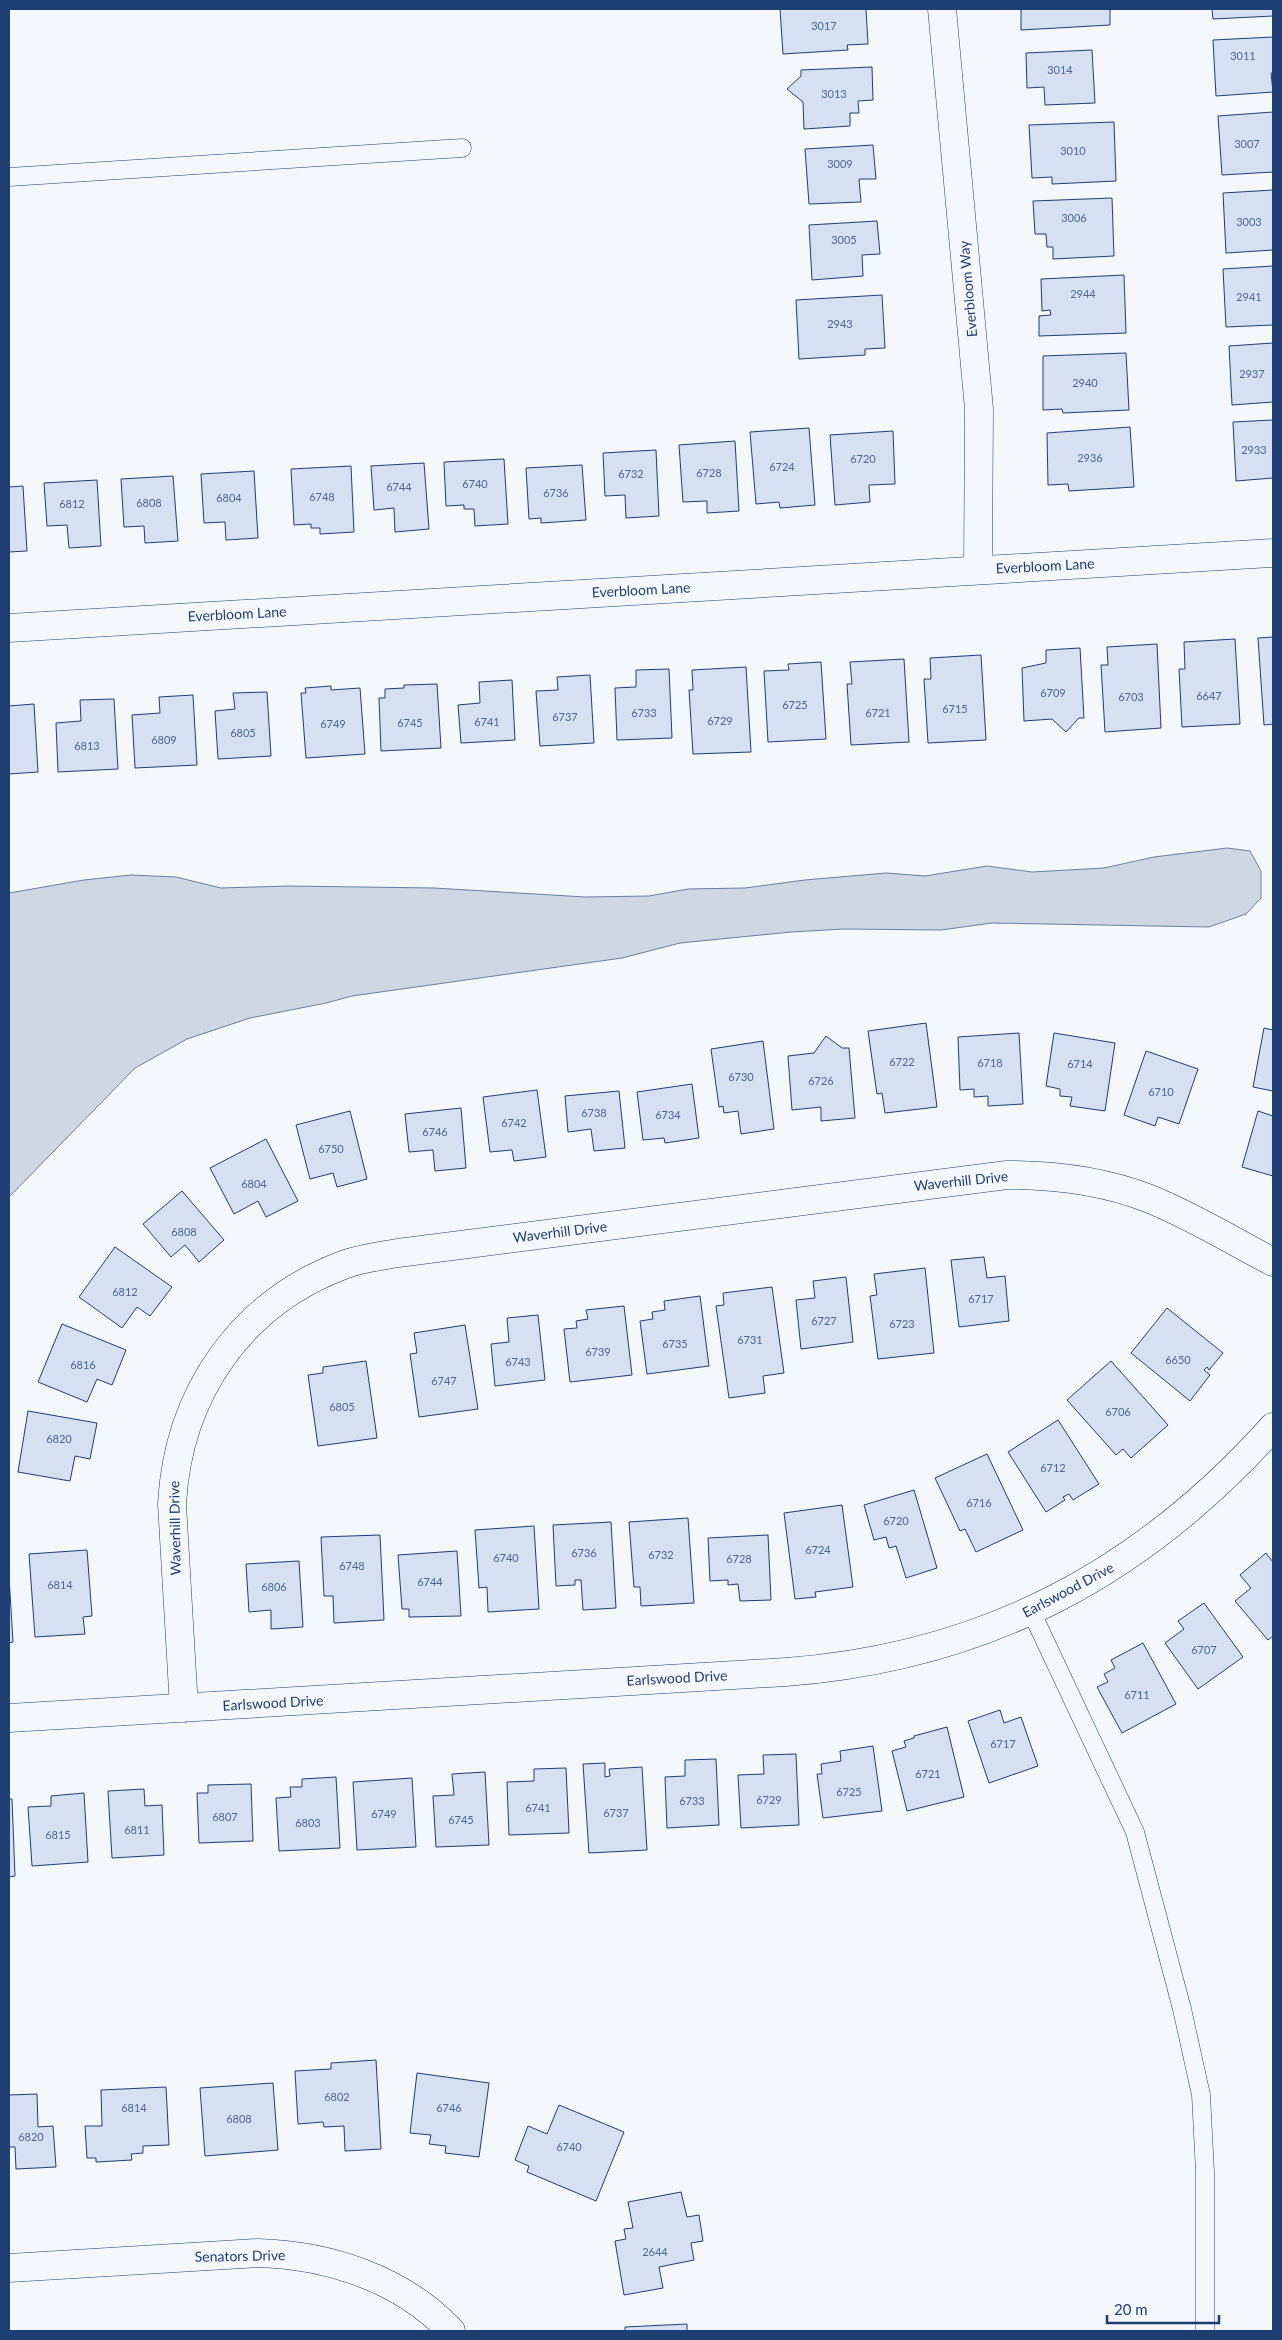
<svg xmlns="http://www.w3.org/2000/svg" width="1282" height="2340" viewBox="0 0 1282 2340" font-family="Lato,sans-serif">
  <rect width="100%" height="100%" fill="#f4f7fb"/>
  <path fill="#cfd7e4" stroke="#687fa3" d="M1227 848 1250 851 1261 871V898L1246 914 1209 927 992 923 941 930 844 929 791 932 680 943 622 958 352 996 326 1003 250 1018 187 1039 135 1068 9 1197V893L84 880 131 875 176 877 221 888 288 886 434 888 585 897 649 896 688 889 745 888 805 880 886 873 925 876 987 866 1032 872 1104 868 1154 857Z"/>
  <path fill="#d5e0f0" stroke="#1d3f73" d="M780 9H866L868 44 847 45 848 50 783 54Z
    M1021 9H1110V25L1021 30Z
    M1212 9H1273V16L1213 19Z
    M1273 37V73H1271L1273 92 1216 96 1213 40Z
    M1092 50 1095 103 1045 105 1044 87 1027 88 1026 53Z
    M872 67 873 100 858 101 859 113H850V126L804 129 803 102 787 89 801 76V70Z
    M1273 112V172L1222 175 1218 116Z
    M1114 122 1116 181 1052 184V177L1032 178 1029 125Z
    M873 145 876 179H859L861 202 809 204 805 149Z
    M1273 190V250L1226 253 1223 193Z
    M1112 198 1114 256 1053 259V247H1047L1046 234H1035L1033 201Z
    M877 221 880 254 862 255 863 276 812 280 809 225Z
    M1273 266V325L1226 327 1223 269Z
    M1124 275 1126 333 1039 336V316L1051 315 1050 310 1042 311 1041 279Z
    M882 295 885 348 865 349V355L799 359 796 300Z
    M1273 343V402L1232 405 1229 346Z
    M1126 353 1129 410 1063 413 1062 409 1043 410V356Z
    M1273 420V478L1236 481 1233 422Z
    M1130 427 1134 487 1069 491 1068 484 1048 485 1047 433Z
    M809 428 815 505 780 508 779 502 756 504 750 432Z
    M893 431 895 484 869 485 870 502 835 505 830 435Z
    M735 441 739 511 707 513V501L683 502 679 445Z
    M656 450 659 516 626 518 625 495 605 496 603 453Z
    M504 459 508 524 475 526 474 509H464V505L446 506 444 462Z
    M424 463 429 529 395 532 394 508 374 510 371 466Z
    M582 465 586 520 541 523V518L529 519 526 468Z
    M351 466 354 532 320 534V528H311V524L294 525 291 469Z
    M254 471 258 538 226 540 225 522 204 523 201 474Z
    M173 476 178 541 145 543 144 526 124 527 121 479Z
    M97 480 101 546 69 548 67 525 47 526 44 483Z
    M23 486 27 551 9 552V487Z
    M1273 637V724L1264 725 1258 638Z
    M1235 639 1240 724 1182 727 1179 669H1185L1184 642Z
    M1157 644 1161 728 1105 732 1101 665H1108L1107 647Z
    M1080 648 1084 718H1079L1066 732 1052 719 1024 721 1022 668 1046 663V650Z
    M981 655 986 740 928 743 924 679H931L930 658Z
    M904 659 909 742 851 745 847 684H852L850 662Z
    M821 662 826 739 768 742 764 671 789 670 788 664Z
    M746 667 751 752 693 754 689 690H693L692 670Z
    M669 669 672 738 617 740 615 688 636 687V670Z
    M590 675 594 743 540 746 536 691 558 690 557 677Z
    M512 680 515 740 461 743 458 705 480 703 479 682Z
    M437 684 441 748 381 751 379 698H385V689L404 688V685Z
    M331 686V690L360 688 365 754 306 758 301 693H306L305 688Z
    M267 692 271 756 218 759 215 711 235 709 233 693Z
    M193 695 197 765 135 768 132 715 160 713 159 697Z
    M114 699 118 769 58 772 56 723 81 721 80 700Z
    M34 704 38 772 9 774V706Z
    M926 1023 937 1107 885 1113 882 1093 877 1094 868 1031Z
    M1264 1028 1273 1030V1091L1253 1087Z
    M1019 1033 1023 1104 988 1106V1096L974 1097V1089L960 1090 958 1037Z
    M1054 1033 1115 1043 1105 1111 1070 1106 1072 1097 1060 1096V1089L1046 1086Z
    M826 1036 842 1048H849L855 1118 821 1121V1107L792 1110 788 1056 814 1053Z
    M763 1041 774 1129 741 1134 738 1111 724 1113 723 1106 719 1107 711 1049Z
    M1146 1051 1198 1069 1179 1124 1158 1117 1155 1126 1124 1115Z
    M692 1084 699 1138 665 1143 664 1138 643 1140 637 1092Z
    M537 1090 546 1157 514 1161 512 1150 490 1152 483 1097Z
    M619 1091 625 1148 594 1151 591 1129 568 1132 565 1096Z
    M461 1108 466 1168 435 1171 433 1150 409 1152 405 1114Z
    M350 1111 367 1179 337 1187 333 1173 310 1179 296 1125Z
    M1258 1111 1273 1116V1176L1242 1167Z
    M266 1139 298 1201 266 1217 258 1201 234 1214 210 1168Z
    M182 1191 224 1240 199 1262 185 1245 171 1257 143 1224Z
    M115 1247 172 1287 150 1316 137 1307 122 1328 79 1297Z
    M984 1257 987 1278 1005 1276 1009 1321 959 1327 951 1260Z
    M925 1268 934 1353 878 1359 870 1296 877 1295 874 1274Z
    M846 1277 853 1342 801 1349 796 1300 815 1298 813 1281Z
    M772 1287 784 1373 763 1376 765 1393 729 1398 716 1306 724 1305 723 1293Z
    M700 1296 709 1366 647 1374 640 1321 653 1319 652 1312 665 1310 664 1301Z
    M624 1306 632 1375 570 1382 564 1329 577 1328 576 1321 588 1319 586 1310Z
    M1167 1308 1223 1353 1209 1370 1207 1367 1204 1370 1210 1375 1190 1401 1131 1353Z
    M538 1315 545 1380 495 1386 491 1344 509 1342 507 1318Z
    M62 1324 126 1350 112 1385 97 1379 87 1402 38 1382Z
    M465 1325 478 1409 419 1417 410 1354 417 1353 414 1333Z
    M366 1361 377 1438 318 1446 308 1375 323 1373V1367Z
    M1111 1361 1168 1425 1131 1458 1123 1449 1116 1455 1067 1400Z
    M28 1411 97 1423 90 1459 75 1456 70 1481 18 1472Z
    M1058 1420 1099 1484 1073 1500 1069 1494 1063 1497 1065 1500 1046 1512 1008 1452Z
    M987 1454 1023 1530 976 1552 965 1529 960 1531 935 1478Z
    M914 1490 937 1568 906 1578 896 1546 889 1548 886 1537 874 1540 864 1505Z
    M842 1505 853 1587 815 1592 816 1597 795 1599 784 1513Z
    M688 1518 694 1603 641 1606 640 1587H634L629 1522Z
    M611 1522 616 1608 583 1610 581 1580H575V1585L556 1586 553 1525Z
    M534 1526 539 1609 488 1612 487 1587 479 1588 475 1530Z
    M380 1535 384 1620 334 1623 333 1596H324L321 1537Z
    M768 1535 771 1600 740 1601 738 1584 728 1585V1580L710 1581 708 1538Z
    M87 1550 92 1616 83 1617 85 1634 35 1637 29 1554Z
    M457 1551 461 1616 409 1617V1609H402L398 1555Z
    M1266 1553 1273 1562V1636L1268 1640 1235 1601 1251 1588 1240 1575Z
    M299 1561 303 1627 271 1629V1610L249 1612 246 1564Z
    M9 1576 13 1642 9 1643Z
    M1204 1603 1243 1657 1198 1689 1165 1643 1184 1629 1178 1621Z
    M1143 1643 1176 1704 1122 1733 1097 1687 1108 1682 1104 1674 1115 1668 1111 1660Z
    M1000 1710 1004 1723 1021 1717 1038 1766 989 1783 968 1721Z
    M947 1727 964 1797 907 1811 892 1751 906 1747 904 1741 914 1738V1736Z
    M873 1746 882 1811 823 1818 817 1774H822L821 1764 841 1761 840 1751Z
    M796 1754 799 1825 741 1828 738 1775 764 1774 763 1755Z
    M716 1759 719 1825 667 1828 665 1777 685 1776V1760Z
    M605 1763V1777L610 1776 609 1769 642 1767 647 1850 589 1853 583 1764Z
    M566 1768 569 1833 509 1835 507 1782 534 1781V1769Z
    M485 1772 489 1845 436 1847 433 1796 454 1795 452 1774Z
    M336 1777 340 1848 279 1851 276 1798 291 1797 290 1787H302V1779Z
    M412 1778 416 1847 357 1850 353 1782Z
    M251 1784 253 1841 199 1843 197 1793H208V1785Z
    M144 1789 145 1806 162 1805 164 1855 112 1858 108 1791Z
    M84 1793 88 1862 32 1866 28 1807 51 1806V1796Z
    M9 1799H12L15 1876 9 1877Z
    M376 2060 381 2149 345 2151 344 2126 324 2127 323 2122 298 2124 295 2071 331 2069V2063Z
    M417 2073 489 2083 479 2157 445 2153 446 2146 429 2144 431 2135 410 2133Z
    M273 2083 278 2150 205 2156 200 2088Z
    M166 2087 169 2145 143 2146V2153L131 2154 132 2160 96 2162V2158H87L85 2126H102L101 2090Z
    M37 2094 38 2127 53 2126 56 2167 16 2169 15 2147H9V2095Z
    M559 2105 624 2132 596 2201 527 2172 529 2166 515 2160 528 2126 547 2134Z
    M681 2192 687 2217 699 2215 703 2241 691 2243 694 2260 659 2267 663 2288 624 2295 615 2241 626 2239 624 2229 633 2228 628 2202Z
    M687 2324V2331H625V2327Z"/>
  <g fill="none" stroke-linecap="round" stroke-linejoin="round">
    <g stroke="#1d3f73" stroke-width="19">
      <path id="lane" d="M9 177 462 148
        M1031 1611 1135 1832 1182 2009 1201 2095 1205 2172V2331"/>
    </g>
    <g stroke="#1d3f73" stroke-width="29">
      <path id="street" d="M942 9 979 409 978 570
        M9 628 1273 553
        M184 1708 172 1504C178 1394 241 1302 346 1264 363 1258 381 1256 398 1253L1007 1175C1056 1175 1104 1181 1150 1199 1192 1216 1233 1241 1273 1262
        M9 1718 786 1672C985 1657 1141 1574 1273 1427
        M9 2268 258 2253C329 2255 402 2279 451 2331"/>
    </g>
    <use href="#lane" stroke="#f4f7fb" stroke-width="18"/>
    <use href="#street" stroke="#f4f7fb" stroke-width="28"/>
  </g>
  <g text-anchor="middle" stroke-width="4" stroke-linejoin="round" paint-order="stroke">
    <g font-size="11" fill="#4b6792">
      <text x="824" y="30">3017</text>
      <text x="1243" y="60">3011</text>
      <text x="1060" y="74">3014</text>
      <text x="834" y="98">3013</text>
      <text x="1247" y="148">3007</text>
      <text x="1073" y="155">3010</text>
      <text x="840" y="168">3009</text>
      <text x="1074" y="222">3006</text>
      <text x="1249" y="226">3003</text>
      <text x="844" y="244">3005</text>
      <text x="1083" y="298">2944</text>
      <text x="1249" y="301">2941</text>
      <text x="840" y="328">2943</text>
      <text x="1252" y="378">2937</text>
      <text x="1085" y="387">2940</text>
      <text x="1254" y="454">2933</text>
      <text x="1090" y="462">2936</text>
      <text x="863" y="463">6720</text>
      <text x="782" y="471">6724</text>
      <text x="709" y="477">6728</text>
      <text x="631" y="478">6732</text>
      <text x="475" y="488">6740</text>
      <text x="399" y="491">6744</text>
      <text x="556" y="497">6736</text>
      <text x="322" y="501">6748</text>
      <text x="229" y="502">6804</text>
      <text x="149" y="507">6808</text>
      <text x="72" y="508">6812</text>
      <text x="1053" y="697">6709</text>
      <text x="1209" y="700">6647</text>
      <text x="1131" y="701">6703</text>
      <text x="795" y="709">6725</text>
      <text x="955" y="713">6715</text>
      <text x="644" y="717">6733</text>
      <text x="878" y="717">6721</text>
      <text x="565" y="721">6737</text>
      <text x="720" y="725">6729</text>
      <text x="487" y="726">6741</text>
      <text x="410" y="727">6745</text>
      <text x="333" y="728">6749</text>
      <text x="243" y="737">6805</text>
      <text x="164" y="744">6809</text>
      <text x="87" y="750">6813</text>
      <text x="902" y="1066">6722</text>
      <text x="990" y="1067">6718</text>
      <text x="1080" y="1068">6714</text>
      <text x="741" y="1081">6730</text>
      <text x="821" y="1085">6726</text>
      <text x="1161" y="1096">6710</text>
      <text x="594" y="1117">6738</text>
      <text x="668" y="1119">6734</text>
      <text x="514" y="1127">6742</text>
      <text x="435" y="1136">6746</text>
      <text x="331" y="1153">6750</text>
      <text x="254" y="1188">6804</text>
      <text x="184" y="1236">6808</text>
      <text x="125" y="1296">6812</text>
      <text x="981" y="1303">6717</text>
      <text x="824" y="1325">6727</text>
      <text x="902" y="1328">6723</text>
      <text x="750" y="1344">6731</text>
      <text x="675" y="1348">6735</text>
      <text x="598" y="1356">6739</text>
      <text x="1178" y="1364">6650</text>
      <text x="518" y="1366">6743</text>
      <text x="83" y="1369">6816</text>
      <text x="444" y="1385">6747</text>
      <text x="342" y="1411">6805</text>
      <text x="1118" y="1416">6706</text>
      <text x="59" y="1443">6820</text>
      <text x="1053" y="1472">6712</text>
      <text x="979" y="1507">6716</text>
      <text x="896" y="1525">6720</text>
      <text x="818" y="1554">6724</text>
      <text x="584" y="1557">6736</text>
      <text x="661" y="1559">6732</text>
      <text x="506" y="1562">6740</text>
      <text x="739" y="1563">6728</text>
      <text x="352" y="1570">6748</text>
      <text x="430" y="1586">6744</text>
      <text x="60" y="1589">6814</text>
      <text x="274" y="1591">6806</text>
      <text x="1204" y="1654">6707</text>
      <text x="1137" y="1699">6711</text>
      <text x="1003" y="1748">6717</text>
      <text x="928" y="1778">6721</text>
      <text x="849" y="1796">6725</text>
      <text x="769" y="1804">6729</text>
      <text x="692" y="1805">6733</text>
      <text x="538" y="1812">6741</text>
      <text x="616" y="1817">6737</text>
      <text x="384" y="1818">6749</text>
      <text x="225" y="1821">6807</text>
      <text x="461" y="1824">6745</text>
      <text x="308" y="1827">6803</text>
      <text x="137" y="1834">6811</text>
      <text x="58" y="1839">6815</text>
      <text x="337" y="2101">6802</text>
      <text x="134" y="2112">6814</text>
      <text x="449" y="2112">6746</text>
      <text x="239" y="2123">6808</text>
      <text x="31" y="2141">6820</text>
      <text x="569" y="2151">6740</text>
      <text x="655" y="2256">2644</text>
    </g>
    <g font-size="14" fill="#1d3f73" stroke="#f4f7fb">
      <text transform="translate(968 289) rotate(-95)" y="5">Everbloom Way</text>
      <text transform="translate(1045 566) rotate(-3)" y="5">Everbloom Lane</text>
      <text transform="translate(641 590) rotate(-3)" y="5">Everbloom Lane</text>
      <text transform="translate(237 614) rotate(-3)" y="5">Everbloom Lane</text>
      <text transform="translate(961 1181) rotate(-6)" y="5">Waverhill Drive</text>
      <text transform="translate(560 1232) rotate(-7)" y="5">Waverhill Drive</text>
      <text transform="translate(175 1528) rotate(-91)" y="5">Waverhill Drive</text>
      <text transform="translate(1068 1590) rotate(-28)" y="5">Earlswood Drive</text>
      <text transform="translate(677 1678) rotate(-3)" y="5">Earlswood Drive</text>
      <text transform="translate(273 1703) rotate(-3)" y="5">Earlswood Drive</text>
      <text transform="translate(240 2256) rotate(-1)" y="5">Senators Drive</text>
    </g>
  </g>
  <rect width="1282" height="2340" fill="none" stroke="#1d3f73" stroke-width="20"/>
  <path d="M1107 2315v8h112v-8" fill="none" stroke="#1d3f73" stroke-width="2.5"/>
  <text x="1114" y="2315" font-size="15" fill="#1d3f73" stroke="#f4f7fb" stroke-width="4" paint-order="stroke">20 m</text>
</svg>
